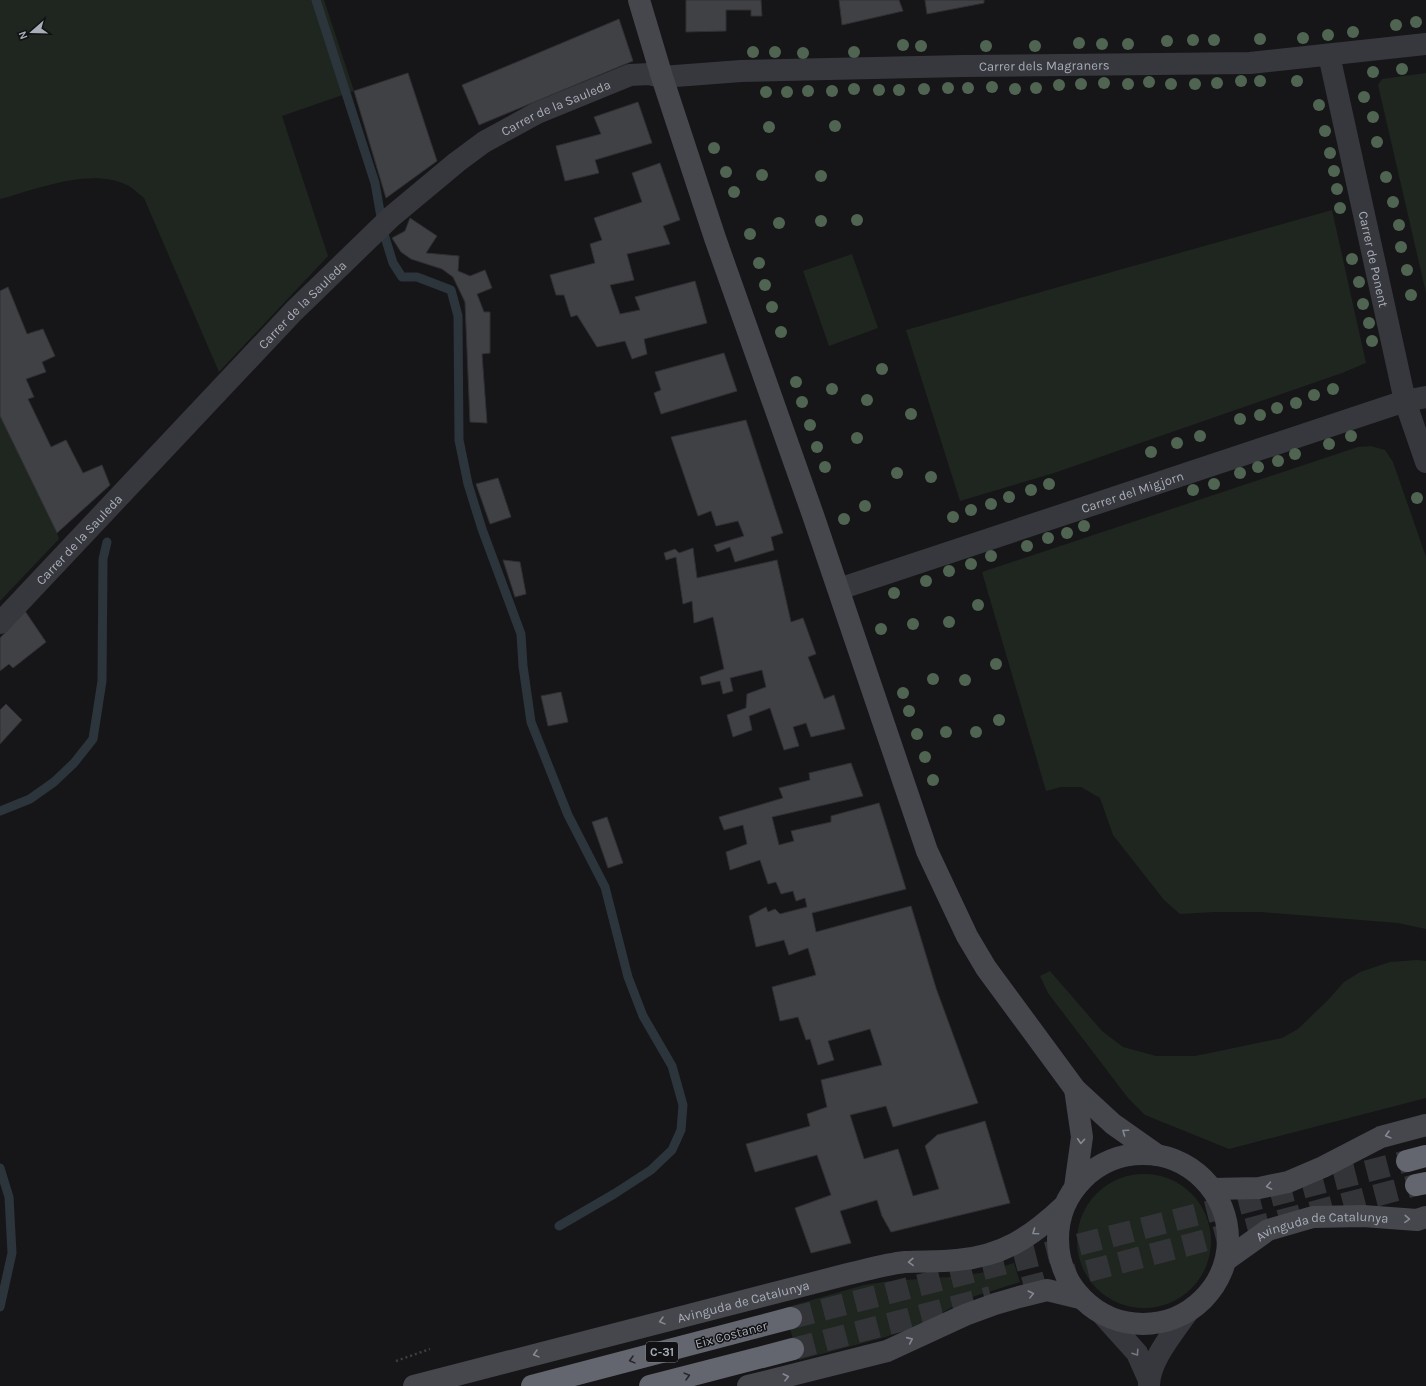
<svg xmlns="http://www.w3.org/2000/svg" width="1426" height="1386" viewBox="0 0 1426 1386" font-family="Karla,sans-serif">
  <rect width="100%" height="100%" fill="#161618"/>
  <path fill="#1e261f" d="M0 0H324L354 91 282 116 328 256 219 372 144 198C139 194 133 188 127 185 91 167 37 189 0 199Z
    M1426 73V293L1378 85 1382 79Z
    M1332 210 1366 363 1342 373 1054 473 960 501 906 330Z
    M852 254 878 328 829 346 803 271Z
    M0 416 57 533 59 539 0 601Z
    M1371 446 1385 450 1393 462 1426 557V929L1398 923 1261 912H1214L1180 914 1164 900 1113 835 1100 798 1081 787H1061L1046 791 982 572 1358 447Z
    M1417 960 1426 961V1098L1229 1149 1145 1115 1128 1098 1048 993 1040 976 1050 971 1102 1031 1123 1047 1156 1056H1195L1282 1038 1298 1029 1328 1000 1344 982 1360 972 1390 962Z
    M1077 1241a67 67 0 1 1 134 0a67 67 0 1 1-134 0Z
    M1014 1263 1020 1282 969 1298 923 1323 901 1332 882 1338 799 1360 784 1308 864 1285 890 1281 963 1276 985 1272Z"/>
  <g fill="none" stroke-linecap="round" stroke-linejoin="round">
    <path stroke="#2c353c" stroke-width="9" d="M316 0 375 183 384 234 393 263 402 277H417L451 290 458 316 459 440 468 484 482 529 521 634 523 666 531 722 568 815 605 887 628 977 643 1016 672 1066 683 1105 681 1130 672 1150 651 1170 614 1194 559 1226
      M0 811 30 799 54 782 74 763 93 739 102 681 103 559 107 542
      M0 1168 9 1197 12 1253 0 1307"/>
  </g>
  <path fill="#404145" stroke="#303034" d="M686 0H761L762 16H751V10H726V31L686 32Z
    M839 0H899L903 11 842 25Z
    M925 0H984V3L927 14Z
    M619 19 633 61 479 125 462 85Z
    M408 73 437 161 386 198 354 91Z
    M638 102 652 143 595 160 599 173 565 181 556 146 601 134 594 117Z
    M660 163 680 220 663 226 670 244 627 254 634 280 610 285 620 314 640 310 635 297 695 281 707 323 644 339 647 354 632 359 625 341 597 347 577 315 571 317 564 295H556L550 275 595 263 590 244 602 240 594 218 642 202 632 173Z
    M410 218 437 236 426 253 459 256 458 271 470 276 485 270 492 288 477 294 484 312H490V353L482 354 487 423 470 422 465 302 453 277 442 269 411 259 401 252 392 238 405 231Z
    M8 287 27 334 43 329 55 356 42 362 46 372 26 379 34 397 28 399 51 447 66 440 83 473 102 465 110 485 57 533 0 416V291Z
    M724 353 737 391 661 414 654 393 661 390 655 372Z
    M746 420 783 533 771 537 774 550 735 562 730 547 717 552 714 545 744 536 738 521 716 526 711 511 698 516 671 437Z
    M498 478 511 517 490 524 476 484Z
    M693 548 697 578 777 560 791 622 803 618 816 654 808 657 824 699 834 695 845 729 811 737 806 723 793 727 799 746 784 750 770 708 749 716 752 730 733 737 727 715 746 708 747 694 766 687 762 670 730 678 733 691 723 694 720 681 702 685 700 677 724 669 713 617 694 623 692 601 683 604 676 557 666 560 664 553 675 549 679 553Z
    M503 560 520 562 526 594 515 597Z
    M25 611 46 642 13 668 9 664 0 671V638Z
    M561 692 568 722 548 726 541 696Z
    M6 704 22 720 0 744V710Z
    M851 763 863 796 772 817 779 845 794 841 791 831 831 822V816L879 803 906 889 812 913 816 932 911 906 936 988 978 1103 893 1127 886 1106 850 1115 864 1159 898 1149 913 1196 939 1189 925 1146 937 1135 985 1121 1010 1203 891 1232 882 1216 877 1200 840 1211 851 1243 811 1253 795 1208 831 1195 817 1155 755 1172 746 1144 810 1126 807 1114 827 1107 821 1080 882 1065 870 1029 828 1041 834 1060 818 1065 810 1039 806 1040 798 1017 780 1021 772 987 816 975 808 948 789 955 784 940 756 947 749 916 766 907 768 912 775 909 780 914 807 907 805 898 796 901 793 891 781 894 776 882 768 884 760 860 730 870 726 852 747 844 743 825 724 830 719 817 783 798 779 788 810 780 809 773Z
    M607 817 623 863 608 868 592 822Z"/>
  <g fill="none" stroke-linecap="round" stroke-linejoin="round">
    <path stroke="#333438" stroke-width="22" stroke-dasharray="22 11" stroke-linecap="butt" d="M1024 1288 1416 1185
      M791 1318 1407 1161
      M793 1349 991 1297"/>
    <path stroke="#3d3f44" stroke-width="2.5" stroke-dasharray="2 3" stroke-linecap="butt" d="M396 1361 430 1349"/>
    <g stroke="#37383d" stroke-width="22">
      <path id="s1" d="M1329 55 1405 401 1426 462"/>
      <path id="s2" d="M839 589 1405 401 1426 397"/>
      <path id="s3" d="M0 623 294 311 391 217 457 162 484 142 537 113 630 75 649 74 662 77 741 71 963 66 1250 63 1426 44"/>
      <path d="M1101 1313 1137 1353 1149 1380"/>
      <path d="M1149 1386C1149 1361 1173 1333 1187 1313"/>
    </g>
    <g stroke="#45474d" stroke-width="22">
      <path d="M639 0 662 77 715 238 813 515 927 851 967 936 986 968 1075 1089 1113 1124 1157 1155"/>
      <path d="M1075 1089 1082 1137 1075 1187"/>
      <circle cx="1143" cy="1239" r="85"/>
      <path d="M1212 1189 1259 1188 1288 1182 1323 1167 1381 1137 1426 1125"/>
      <path id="s4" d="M1226 1260 1268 1230 1313 1217 1363 1216 1417 1220 1426 1217"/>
      <path id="s5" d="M414 1386 848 1274C866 1270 886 1264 905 1262 922 1261 940 1262 957 1260 1003 1256 1031 1237 1064 1206"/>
      <path d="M748 1386 887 1351 965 1315 995 1304 1019 1297 1047 1290 1080 1298"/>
    </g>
    <path stroke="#63666e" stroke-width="22" d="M1407 1161 1426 1156
      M1416 1185 1426 1183
      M532 1386 791 1318
      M650 1386 793 1349"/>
  </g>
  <g fill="#506452">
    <circle cx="1416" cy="22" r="6"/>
    <circle cx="1396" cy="25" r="6"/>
    <circle cx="1353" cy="32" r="6"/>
    <circle cx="1328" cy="35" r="6"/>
    <circle cx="1303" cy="38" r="6"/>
    <circle cx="1260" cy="39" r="6"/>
    <circle cx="1193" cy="40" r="6"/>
    <circle cx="1214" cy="40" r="6"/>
    <circle cx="1167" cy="41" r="6"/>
    <circle cx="1079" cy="43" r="6"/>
    <circle cx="1102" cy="44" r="6"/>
    <circle cx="1128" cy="44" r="6"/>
    <circle cx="903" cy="45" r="6"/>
    <circle cx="921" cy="46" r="6"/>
    <circle cx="986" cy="46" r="6"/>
    <circle cx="1035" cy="46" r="6"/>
    <circle cx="753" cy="52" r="6"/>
    <circle cx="775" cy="52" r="6"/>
    <circle cx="854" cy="52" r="6"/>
    <circle cx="803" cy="53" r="6"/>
    <circle cx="1402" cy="69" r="6"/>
    <circle cx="1373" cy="72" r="6"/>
    <circle cx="1241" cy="81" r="6"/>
    <circle cx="1260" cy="81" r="6"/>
    <circle cx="1297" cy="81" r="6"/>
    <circle cx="1149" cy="82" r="6"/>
    <circle cx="1104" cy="83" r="6"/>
    <circle cx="1217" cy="83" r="6"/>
    <circle cx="1081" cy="84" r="6"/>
    <circle cx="1128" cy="84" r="6"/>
    <circle cx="1171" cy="84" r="6"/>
    <circle cx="1195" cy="84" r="6"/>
    <circle cx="1059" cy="85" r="6"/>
    <circle cx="992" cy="87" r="6"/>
    <circle cx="948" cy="88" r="6"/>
    <circle cx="968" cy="88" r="6"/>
    <circle cx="1036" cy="88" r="6"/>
    <circle cx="854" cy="89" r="6"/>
    <circle cx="924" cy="89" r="6"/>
    <circle cx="1015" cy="89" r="6"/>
    <circle cx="879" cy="90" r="6"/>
    <circle cx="899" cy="90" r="6"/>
    <circle cx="808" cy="91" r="6"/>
    <circle cx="832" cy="91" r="6"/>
    <circle cx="766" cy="92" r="6"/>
    <circle cx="787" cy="92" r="6"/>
    <circle cx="1364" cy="97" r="6"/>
    <circle cx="1319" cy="105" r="6"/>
    <circle cx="1373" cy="117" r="6"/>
    <circle cx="835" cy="126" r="6"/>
    <circle cx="769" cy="127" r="6"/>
    <circle cx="1325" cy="131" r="6"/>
    <circle cx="1377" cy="142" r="6"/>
    <circle cx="714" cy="148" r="6"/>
    <circle cx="1330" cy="153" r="6"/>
    <circle cx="1334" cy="171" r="6"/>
    <circle cx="726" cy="172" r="6"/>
    <circle cx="762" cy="175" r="6"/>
    <circle cx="821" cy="176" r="6"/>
    <circle cx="1386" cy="177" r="6"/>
    <circle cx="1337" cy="189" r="6"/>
    <circle cx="734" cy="192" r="6"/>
    <circle cx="1393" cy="202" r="6"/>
    <circle cx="1340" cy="208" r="6"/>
    <circle cx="857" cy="220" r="6"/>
    <circle cx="821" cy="221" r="6"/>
    <circle cx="779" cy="223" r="6"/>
    <circle cx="1399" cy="225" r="6"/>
    <circle cx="750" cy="234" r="6"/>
    <circle cx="1401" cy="247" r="6"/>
    <circle cx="1352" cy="259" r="6"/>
    <circle cx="759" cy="263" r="6"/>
    <circle cx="1407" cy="270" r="6"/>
    <circle cx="1359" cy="282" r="6"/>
    <circle cx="765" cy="285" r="6"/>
    <circle cx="1411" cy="295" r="6"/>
    <circle cx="1363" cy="304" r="6"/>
    <circle cx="772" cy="307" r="6"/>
    <circle cx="1369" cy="323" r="6"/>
    <circle cx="781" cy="332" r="6"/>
    <circle cx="1372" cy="341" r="6"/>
    <circle cx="882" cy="369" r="6"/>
    <circle cx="796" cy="382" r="6"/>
    <circle cx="832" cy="389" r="6"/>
    <circle cx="1333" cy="389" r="6"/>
    <circle cx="1314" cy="395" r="6"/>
    <circle cx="867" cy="400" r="6"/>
    <circle cx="802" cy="402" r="6"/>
    <circle cx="1296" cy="403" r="6"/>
    <circle cx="1277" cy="408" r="6"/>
    <circle cx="911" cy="414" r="6"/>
    <circle cx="1260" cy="415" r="6"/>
    <circle cx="1240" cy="419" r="6"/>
    <circle cx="810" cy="425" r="6"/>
    <circle cx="1200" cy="436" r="6"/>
    <circle cx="1351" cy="436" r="6"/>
    <circle cx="857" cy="438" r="6"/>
    <circle cx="1177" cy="443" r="6"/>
    <circle cx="1329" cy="444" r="6"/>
    <circle cx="817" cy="447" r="6"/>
    <circle cx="1151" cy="452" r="6"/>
    <circle cx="1295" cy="454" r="6"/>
    <circle cx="1278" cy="461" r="6"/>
    <circle cx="825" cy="467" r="6"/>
    <circle cx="1258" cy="467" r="6"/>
    <circle cx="897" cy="473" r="6"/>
    <circle cx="1240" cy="473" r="6"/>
    <circle cx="931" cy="477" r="6"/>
    <circle cx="1049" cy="484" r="6"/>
    <circle cx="1214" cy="484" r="6"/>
    <circle cx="1031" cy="490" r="6"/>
    <circle cx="1193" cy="490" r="6"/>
    <circle cx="1009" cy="497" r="6"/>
    <circle cx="1417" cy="498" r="6"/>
    <circle cx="991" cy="504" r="6"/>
    <circle cx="865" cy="506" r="6"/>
    <circle cx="971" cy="510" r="6"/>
    <circle cx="953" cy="517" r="6"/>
    <circle cx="844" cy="519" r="6"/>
    <circle cx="1084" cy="526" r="6"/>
    <circle cx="1067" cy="533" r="6"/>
    <circle cx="1048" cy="538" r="6"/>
    <circle cx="1027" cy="546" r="6"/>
    <circle cx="991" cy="556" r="6"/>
    <circle cx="971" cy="564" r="6"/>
    <circle cx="949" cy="571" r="6"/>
    <circle cx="926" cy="581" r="6"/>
    <circle cx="894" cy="593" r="6"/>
    <circle cx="978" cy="605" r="6"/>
    <circle cx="949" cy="622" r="6"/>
    <circle cx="913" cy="624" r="6"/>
    <circle cx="881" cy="629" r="6"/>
    <circle cx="996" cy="664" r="6"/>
    <circle cx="933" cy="679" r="6"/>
    <circle cx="965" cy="680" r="6"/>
    <circle cx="903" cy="693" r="6"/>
    <circle cx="909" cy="711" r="6"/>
    <circle cx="999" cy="720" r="6"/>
    <circle cx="946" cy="732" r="6"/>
    <circle cx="976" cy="732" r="6"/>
    <circle cx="917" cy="734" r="6"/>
    <circle cx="925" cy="757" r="6"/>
    <circle cx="933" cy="780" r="6"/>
  </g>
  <defs><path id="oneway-chevron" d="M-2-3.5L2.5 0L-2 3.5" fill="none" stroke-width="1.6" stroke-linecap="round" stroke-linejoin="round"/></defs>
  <g stroke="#858993">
    <use href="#oneway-chevron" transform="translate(1125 1132) rotate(-145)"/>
    <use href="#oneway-chevron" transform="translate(1388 1135) rotate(165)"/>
    <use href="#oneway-chevron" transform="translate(1081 1141) rotate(94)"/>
    <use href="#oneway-chevron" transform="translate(1269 1186) rotate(170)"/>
    <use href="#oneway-chevron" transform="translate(1407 1219) rotate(3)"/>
    <use href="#oneway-chevron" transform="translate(1035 1232) rotate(145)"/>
    <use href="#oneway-chevron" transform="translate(911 1262) rotate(178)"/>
    <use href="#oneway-chevron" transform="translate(1031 1294) rotate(-14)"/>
    <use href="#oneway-chevron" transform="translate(662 1321) rotate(165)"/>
    <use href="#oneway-chevron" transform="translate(910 1340) rotate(-24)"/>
    <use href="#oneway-chevron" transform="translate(536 1354) rotate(165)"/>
    <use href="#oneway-chevron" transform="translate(786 1377) rotate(-14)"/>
  </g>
  <use stroke="#757881" href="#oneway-chevron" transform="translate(1136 1353) rotate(56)"/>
  <g stroke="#26262a">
    <use href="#oneway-chevron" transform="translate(632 1360) rotate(165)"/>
    <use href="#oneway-chevron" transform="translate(687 1376) rotate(-15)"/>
  </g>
  <g text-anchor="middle" stroke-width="3" stroke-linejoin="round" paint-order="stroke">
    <rect fill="#111113" stroke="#7b7e86" stroke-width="1" x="646" y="1342" width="32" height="20" rx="3"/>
    <g font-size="12" font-weight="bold" fill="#a8adb8">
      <text x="662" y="1356">C-31</text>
    </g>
    <g font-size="13" fill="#a8adb8" stroke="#111113">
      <text dy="5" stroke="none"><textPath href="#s3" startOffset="1259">Carrer dels Magraners</textPath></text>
      <text dy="5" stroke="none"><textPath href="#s3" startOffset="763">Carrer de la Sauleda</textPath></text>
      <text dy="5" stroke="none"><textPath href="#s1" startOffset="209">Carrer de Ponent</textPath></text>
      <text dy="5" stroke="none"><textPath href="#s3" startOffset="439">Carrer de la Sauleda</textPath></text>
      <text dy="5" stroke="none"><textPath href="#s2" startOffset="309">Carrer del Migjorn</textPath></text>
      <text dy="5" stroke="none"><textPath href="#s3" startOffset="115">Carrer de la Sauleda</textPath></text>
      <text dy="5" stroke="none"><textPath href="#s4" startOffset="106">Avinguda de Catalunya</textPath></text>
      <text dy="5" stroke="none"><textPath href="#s5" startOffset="340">Avinguda de Catalunya</textPath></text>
      <text transform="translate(731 1334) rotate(-15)" y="5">Eix Costaner</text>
    </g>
  </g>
  <g transform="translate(32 32) rotate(250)" stroke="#111113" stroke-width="3" paint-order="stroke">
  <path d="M0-3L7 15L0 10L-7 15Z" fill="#a8adb8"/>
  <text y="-6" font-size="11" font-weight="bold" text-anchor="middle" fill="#a8adb8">N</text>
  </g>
</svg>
